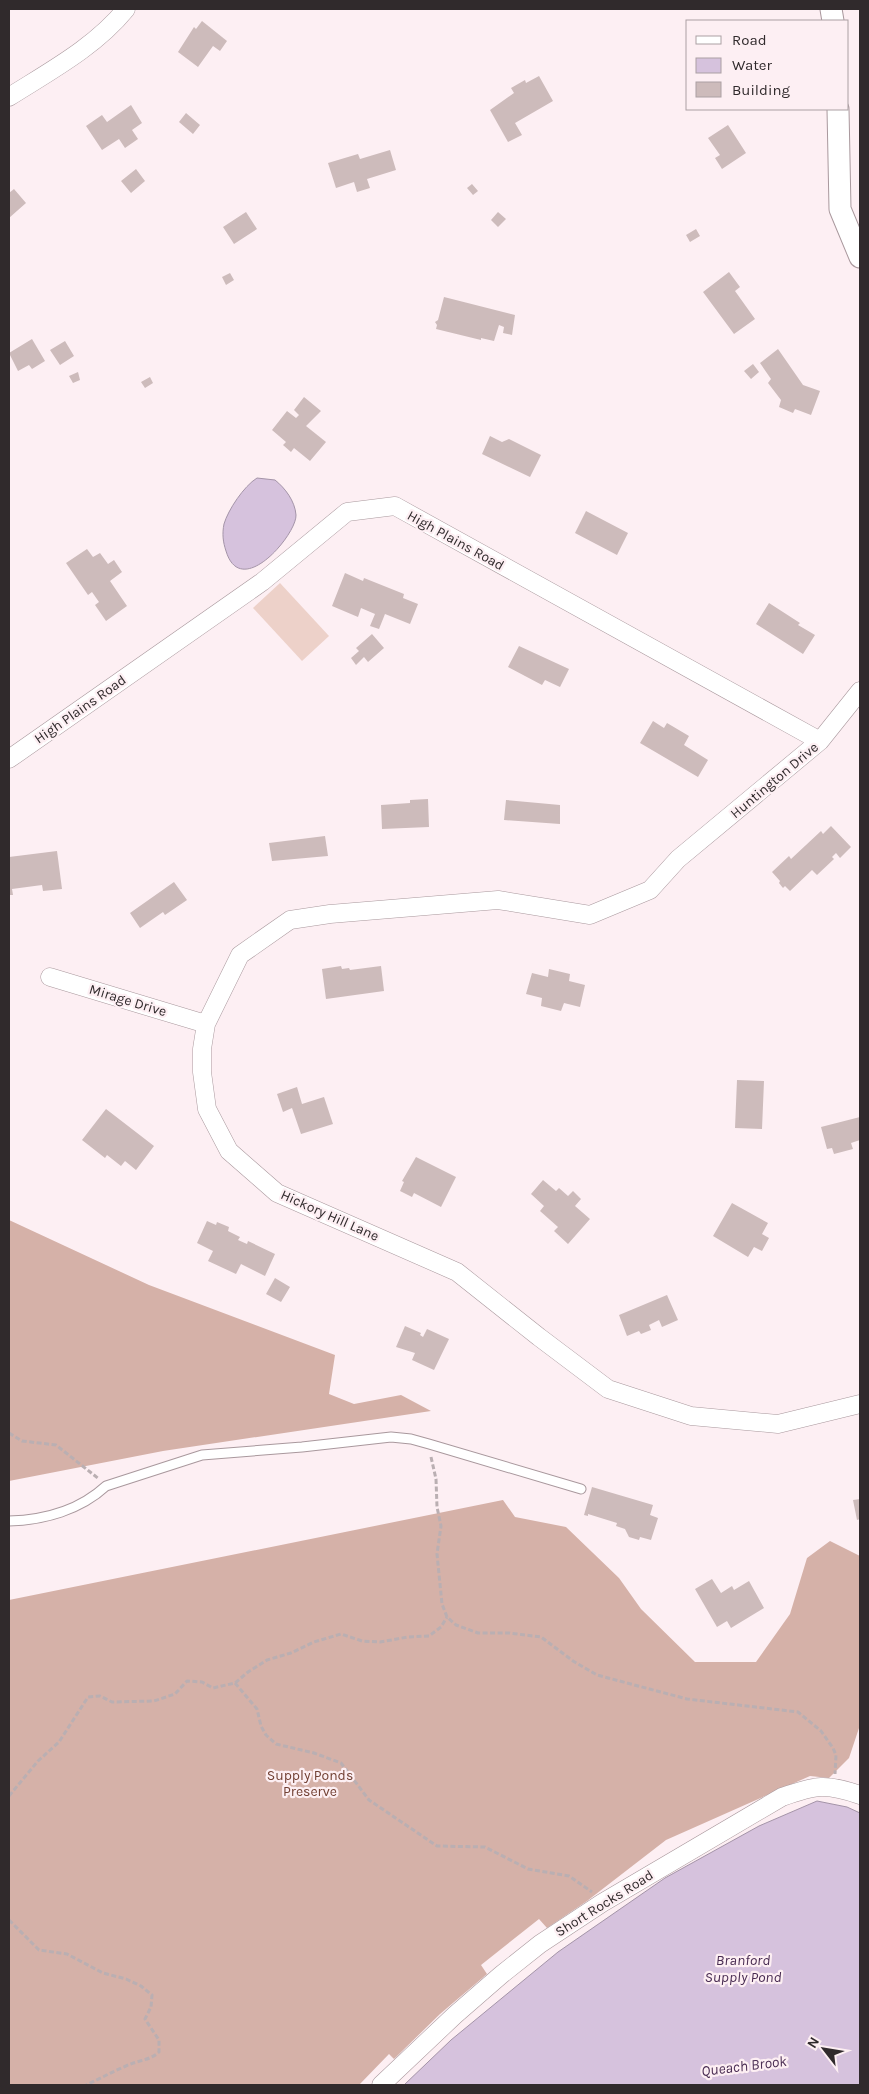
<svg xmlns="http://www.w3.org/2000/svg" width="869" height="2094" viewBox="0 0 869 2094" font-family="Karla,sans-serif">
  <rect width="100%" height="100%" fill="#fdeff3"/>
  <path fill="#edd1c9" d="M280 583 329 636 302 661 253 608Z"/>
  <path fill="#d5b1a8" d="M9 1220 149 1285 335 1355 329 1394 354 1404 401 1395 431 1411 163 1451 9 1481Z
    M503 1500 515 1517 566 1527 619 1578 641 1609 695 1662H756L790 1614 807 1558 830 1541 860 1556V1725L849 1758 829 1778 810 1776 666 1840 587 1901 547 1928 539 1919 481 1965 487 1974 440 2014 394 2059 389 2054 359 2085H9V1600Z"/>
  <path fill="#d6c2dd" stroke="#a494a8" d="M257 478 275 480C285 488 295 501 296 515 297 534 241 601 226 551 223 542 222 534 224 524 228 510 244 486 257 478Z
    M817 1801 847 1807 860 1813V2085H404L451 2040 558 1952 665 1878 759 1826Z"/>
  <path fill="#cdbbbb" d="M202 21 227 41 220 51 213 46 198 67 178 52 194 27 196 29Z
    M539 76 553 101 515 123 522 135 508 142 490 110 514 93 511 88 525 80 526 83Z
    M131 105 142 123 132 130 138 139 125 148 119 139 102 150 86 126 102 115 107 122Z
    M186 113 200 125 193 134 179 122Z
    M728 125 746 153 722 169 715 158 720 155 708 138Z
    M390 150 396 170 367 179 370 188 357 192 354 182 336 188 328 163 358 154 360 159Z
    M136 169 145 181 131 193 121 181Z
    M472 184 478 191 473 195 467 188Z
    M14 189 26 203 9 218V193Z
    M246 212 257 229 234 244 223 227Z
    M498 212 506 219 498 227 491 220Z
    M696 229 700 236 690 242 686 235Z
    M729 272 740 287 735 291 755 319 734 334 703 292Z
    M230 273 234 280 226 285 222 277Z
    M444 297 515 315 512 335 503 333 504 327 499 325 494 341 481 338V340L436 329 437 325 435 322 438 320Z
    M32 339 45 361 32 369 29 365 18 371 9 353Z
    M65 341 74 356 60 365 50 350Z
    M778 349 803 385 820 391 811 415 795 409 793 413 779 407 781 400 768 383 771 379 760 363Z
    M753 364 759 372 751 379 744 371Z
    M78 372 80 380 73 383 69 376Z
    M150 377 153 383 145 388 141 382Z
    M304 397 321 411 306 426 326 442 310 461 294 448 291 452 283 445 286 442 272 430 287 411 296 418 299 415 294 410Z
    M490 436 502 442 509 439 541 455 530 477 482 454Z
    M586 511 628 533 617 555 575 533Z
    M87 549 93 557 100 553 108 564 114 560 122 572 110 581 127 606 106 621 95 605 99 602 92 592 88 595 66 563Z
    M345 573 363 581 364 578 404 594 403 598 418 604 410 624 385 614 379 629 370 626 375 614 361 608 358 617 332 606Z
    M769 603 800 623 798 625 815 635 803 654 756 624Z
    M372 634 384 648 368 662 364 657 356 665 351 658 359 651 356 648Z
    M519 646 569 669 560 687 545 680 542 685 508 667Z
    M653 721 664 728 667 723 689 736 684 745 708 760 698 777 640 743Z
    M428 799 429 827 382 829 381 805 410 803V800Z
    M506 800 560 805V824L504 820Z
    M831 826 851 847 840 858 836 853 832 857 834 859 817 875 812 870 790 891 785 886 783 888 779 883 780 881 772 872 789 856 791 859 821 831 823 834Z
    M325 836 328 856 272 861 269 843Z
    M57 851 62 889 43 891 42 885 12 889 13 895H9V857Z
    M174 882 187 900 165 915 163 912 140 928 130 913Z
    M341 966 342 969 349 968 350 970 381 966 384 991 326 999 322 969Z
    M549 969 570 974 569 981 585 985 580 1007 564 1003 561 1011 541 1006 542 998 526 994 532 973 548 977Z
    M737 1080 764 1081 762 1129 735 1128Z
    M297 1087 302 1104 324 1097 333 1124 301 1134 292 1108 283 1112 277 1094Z
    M106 1109 154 1146 136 1170 125 1161 121 1166 107 1155 105 1158 82 1140Z
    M860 1117V1140L851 1143 853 1149 834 1154 832 1148 827 1149 821 1127Z
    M416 1157 456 1177 441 1207 414 1193 412 1197 400 1191 404 1182 402 1181Z
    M543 1180 556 1191 559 1188 568 1196 573 1191 581 1199 575 1206 590 1219 568 1244 554 1231 558 1227 540 1211 544 1206 531 1194Z
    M732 1203 768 1223 762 1234 769 1238 762 1251 754 1247 748 1257 713 1236Z
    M207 1221 216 1225 217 1222 229 1227 228 1231 240 1237 238 1240 247 1244 248 1241 275 1254 265 1276 241 1264 236 1274 208 1261 213 1251 197 1243Z
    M275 1278 290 1287 281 1302 266 1294Z
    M667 1295 678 1320 662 1327 659 1320 649 1325 651 1330 641 1334 639 1331 627 1336 619 1315Z
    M405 1326 421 1333 420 1335 423 1337 427 1329 449 1339 434 1370 412 1360 415 1353 396 1347Z
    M592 1487 653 1505 650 1515 658 1518 651 1540 640 1537 639 1540 629 1537 625 1529 616 1526 617 1523 588 1514V1516L584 1515Z
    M860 1499V1519L857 1520 853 1500Z
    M712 1579 721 1593 732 1586 734 1590 749 1581 764 1608 731 1628 727 1621 717 1627 695 1589Z"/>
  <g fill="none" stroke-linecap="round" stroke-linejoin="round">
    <g stroke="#a9989d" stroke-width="11">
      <path id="service" d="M9 1521C44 1520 80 1510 106 1486L202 1455 302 1447 391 1437 411 1439 429 1444 581 1489"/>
    </g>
    <g stroke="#a9989d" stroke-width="19">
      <path id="minor" d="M9 97C50 71 95 47 126 9
        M860 691 820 741 678 859 650 890 590 915 498 900 330 914 290 920 240 955 206 1024 202 1049V1072L207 1109 229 1151 277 1193 457 1272 539 1337 608 1389 691 1416 778 1424 860 1404
        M9 759 262 582 347 512 395 506 820 741
        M50 977 206 1024
        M381 2085 455 2015 501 1975 540 1944 602 1903 782 1797C816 1785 826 1783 860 1795"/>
    </g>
    <g stroke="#a9989d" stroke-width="23">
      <path id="tertiary" d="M831 9 833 21
        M838 109 840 209 860 257"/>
    </g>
    <path stroke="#baafb2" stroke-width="3" stroke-dasharray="5 2.5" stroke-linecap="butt" d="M9 1433 22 1441 56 1445 99 1479
      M431 1457 436 1479 437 1507 441 1526 437 1554 442 1604 447 1617 456 1625 478 1633H509L541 1637 573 1661 597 1675 687 1699 798 1712 821 1731 833 1748 836 1755 835 1774
      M235 1683 257 1709 261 1726 266 1735 276 1744 314 1753 341 1763 369 1800 437 1846 485 1847 528 1869 569 1876 592 1892
      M9 1796 38 1761 59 1742 88 1697 100 1696 112 1702 154 1701 175 1694 187 1681 202 1682 213 1688 235 1683 248 1672 267 1660 291 1653 314 1642 341 1634 362 1641 380 1642 408 1637 429 1636 441 1627 447 1617
      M9 1920 39 1950 67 1954 103 1973 126 1979 141 1986 152 1995 151 2007 145 2019 159 2040V2052C149 2061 138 2060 126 2066 112 2072 99 2079 86 2085"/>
    <use href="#service" stroke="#fff" stroke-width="9"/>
    <use href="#minor" stroke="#fff" stroke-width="18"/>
    <use href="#tertiary" stroke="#fff" stroke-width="21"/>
  </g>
  <g text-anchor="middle" stroke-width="4.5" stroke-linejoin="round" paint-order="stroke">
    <g font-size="14" fill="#302a2c" stroke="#fdeff3">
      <text transform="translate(456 540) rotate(29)" y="5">High Plains Road</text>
      <text transform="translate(80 709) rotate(-35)" y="5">High Plains Road</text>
      <text transform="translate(774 780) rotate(-40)" y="5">Huntington Drive</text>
      <text transform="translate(128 1000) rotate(17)" y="5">Mirage Drive</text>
      <text transform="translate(330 1215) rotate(24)" y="5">Hickory Hill Lane</text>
      <text transform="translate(604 1903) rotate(-32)" y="5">Short Rocks Road</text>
    </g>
    <g font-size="14" fill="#724033" stroke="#fdeff3">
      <text x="310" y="1780">Supply Ponds<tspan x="310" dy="16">Preserve</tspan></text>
    </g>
    <g font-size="15" font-style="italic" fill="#4a2d53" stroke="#fdeff3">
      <text x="743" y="1965">Branford<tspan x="743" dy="17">Supply Pond</tspan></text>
      <text transform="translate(744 2066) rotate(-7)" y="5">Queach Brook</text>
    </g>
  </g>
  <rect width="869" height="2094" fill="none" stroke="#302a2c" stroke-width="20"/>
  <rect x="686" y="20" width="162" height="90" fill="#fdeff3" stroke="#aba0a3"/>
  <rect x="696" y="36" width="25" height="8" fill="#ffffff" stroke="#aba0a3"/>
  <text x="732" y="45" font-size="15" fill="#302a2c">Road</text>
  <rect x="696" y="58" width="25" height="15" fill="#d6c2dd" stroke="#aba0a3"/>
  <text x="732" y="70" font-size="15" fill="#302a2c">Water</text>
  <rect x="696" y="82" width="25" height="15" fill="#cdbbbb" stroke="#aba0a3"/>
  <text x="732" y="95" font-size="15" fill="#302a2c">Building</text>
  <g transform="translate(824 2049) rotate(301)" stroke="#fdeff3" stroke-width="4" paint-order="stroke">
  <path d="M0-4L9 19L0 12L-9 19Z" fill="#302a2c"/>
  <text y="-8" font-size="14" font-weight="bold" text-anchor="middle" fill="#302a2c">N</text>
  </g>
</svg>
